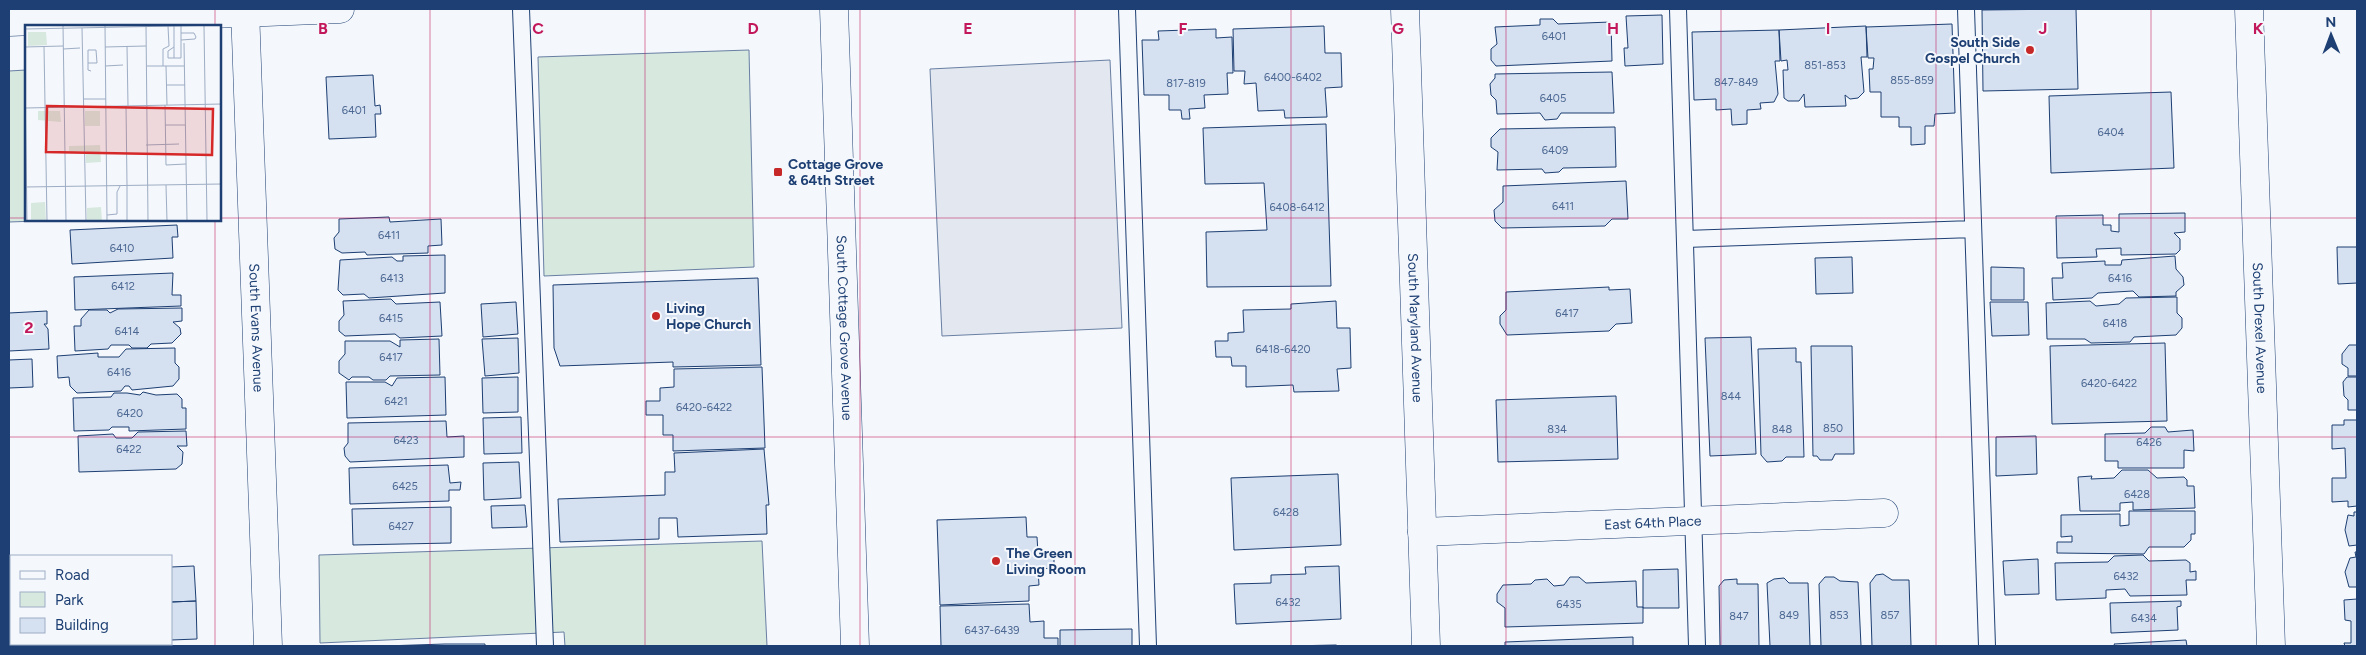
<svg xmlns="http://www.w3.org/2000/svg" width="2366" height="655" viewBox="0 0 2366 655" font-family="Figtree,sans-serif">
  <rect width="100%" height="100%" fill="#f4f7fb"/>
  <path fill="#d7e8df" stroke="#687fa3" d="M749 50 754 267 544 276 538 57Z
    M26 70V220H66L9 222V71Z
    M762 541 767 646H565L564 632 320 643 319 555Z"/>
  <path fill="#e3e8f0" stroke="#687fa3" d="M1110 60 1122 328 942 336 930 69Z"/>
  <path fill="#d5e0f0" stroke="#1d3f73" d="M2076 9 2078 89 1983 91 1982 10Z
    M1662 15 1663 64 1625 66 1624 48H1628L1626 16Z
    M1540 19H1553L1558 24 1611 22 1612 61 1496 66 1491 60V49L1497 44 1495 27 1540 25Z
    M1952 24 1955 113 1935 114 1934 126H1925V144L1911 145V127H1899V117H1881V92H1870L1869 69H1873L1874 58H1868L1866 27Z
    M1324 26 1325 53H1341L1342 87 1325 88 1327 117 1285 118 1284 110 1258 111 1256 83 1244 84 1245 71H1234L1233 29Z
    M1866 26 1867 57H1861L1864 92 1858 98 1850 99 1845 95 1846 106 1805 107 1804 94 1799 101H1788L1784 98 1783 70H1788L1787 60 1781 61 1779 30Z
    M1216 29V38L1232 37 1233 73H1227L1228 94 1204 95 1205 108 1189 109 1190 119H1182L1181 110H1169V95H1144L1142 40H1159L1158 31Z
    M1779 30 1780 61H1775L1778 94 1774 102 1760 103 1761 109 1747 110V124L1732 125 1731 109 1716 110V99L1694 100 1692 32Z
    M1612 72 1614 113H1561L1557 119 1545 120 1540 113 1497 114 1496 100 1491 95 1490 84 1495 78V74Z
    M373 75 375 106 380 105 381 114H375L376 137 329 139 326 77Z
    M2171 92 2174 168 2051 173 2049 96Z
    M1326 124 1331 286 1207 287 1206 232 1267 230 1264 183 1205 184 1203 128Z
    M1615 127 1616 167 1563 168 1559 172 1545 173 1542 169 1497 170 1498 152 1491 147V138L1500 129Z
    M1626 181 1628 219H1612L1605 226 1502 228 1495 221 1494 210 1503 202V186Z
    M2185 213V232L2174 233 2180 239V250L2176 254 2121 255V248L2096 249 2097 257 2057 258 2056 216 2103 215V225H2111V231L2119 232V214Z
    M389 217 390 222 441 219 442 245 428 246V253L367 255 365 252 342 253 335 249 334 238 339 232V219Z
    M177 225 178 237H172L173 258 72 264 70 230Z
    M2337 247H2357V283L2338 284Z
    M445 255V293L369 298 364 294 343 295 338 290 340 260 392 257 397 261H403V256Z
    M2175 256 2176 269 2183 277 2184 285 2176 292V296L2139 297 2133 291 2098 293 2092 298 2053 300 2052 278H2063L2062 263 2105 261V265H2121L2122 260Z
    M1852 257 1853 293 1816 294 1815 258Z
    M1991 267 2024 268V300H1991Z
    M173 273 172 295H181V306L75 310 74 277Z
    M758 278 761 365 673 367V362L560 366 554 348 553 285Z
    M1609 287V290L1630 289 1632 323 1616 324 1609 331 1507 335 1500 324V316L1506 310V292Z
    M2177 297V313L2182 318V328L2176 335 2134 337 2130 342 2091 343 2085 339H2047L2046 303 2090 301 2096 306 2119 304 2126 298Z
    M391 299 396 304 440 302 442 336 400 338 395 334 345 336 339 331V321L344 315 343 301Z
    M1336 301 1337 328H1350L1351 368 1337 369 1339 391 1294 392 1293 385 1246 387V366H1232L1231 357H1216L1215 341H1228V333L1244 332 1243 310 1291 309V304Z
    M516 302 518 334 483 337 481 304Z
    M1990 302H2028L2029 335 1992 336Z
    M182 308V321L173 322 180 328 181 334 172 343 151 344 147 348H132L129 345H111L108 349 75 351 74 326H81V319L89 310H107L110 313 118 309Z
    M47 311V324H44L48 329 49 349 9 351V313Z
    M1751 337 1756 454 1710 456 1705 338Z
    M518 338 519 373 485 376 482 339Z
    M439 339 440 375 390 376 386 380H373L369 377H352L349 380 339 373V361L345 354V341H390L400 347V340Z
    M2165 343 2167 421 2052 424 2050 346Z
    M2349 345H2357V376H2348V368L2342 364V354Z
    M1811 346H1852L1854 454H1835L1832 460H1820L1817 456H1813Z
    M175 348V363L179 367V379L173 386 132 390 129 386H125L121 391 77 393 70 386 69 377 58 378 57 356 98 353V357H119L126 349Z
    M1796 348V362H1801L1804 457H1786L1782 461 1767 462 1761 455 1758 349Z
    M32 359 33 387 9 388V360Z
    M762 367 765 448 673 451V435H663V415H646V401H660V388L674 387V369Z
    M445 377 446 415 347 418 346 382H385L392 386 397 378Z
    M518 377V412L483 413 482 378Z
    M2347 377H2357V410H2348V400L2344 396 2343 382Z
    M143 392 156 395 177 394 182 399V408H186V429L129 431V427H112L109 430 74 431 73 398 111 397 114 393H127L140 395Z
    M1616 396 1618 459 1498 462 1496 400Z
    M521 417 522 453 484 454 483 418Z
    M2344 420H2357V506L2348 507V501L2332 502V478H2346L2345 448 2332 449V425H2344Z
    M446 421 447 437 464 436V457L350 462 345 456 344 448 348 443V423Z
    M2151 427H2165L2168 432 2193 430 2194 451 2184 450V468H2118V461H2105V434L2145 433Z
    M186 431 187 446H177L183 452 182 464 176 469 79 472 78 436 113 434 116 438H132L138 432Z
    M2036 436 2037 474 1996 476V437Z
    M764 449 769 505H766L767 534 678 537 677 518H659V539L560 542 558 499 665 495V472H675L674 453Z
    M519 462 521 498 484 500 483 463Z
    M448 465 450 483 461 482 460 490H449V501L350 504 349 468Z
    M2122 470H2148L2157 478 2184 477 2187 480V486H2194L2195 508 2133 510V502L2120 503V511H2080L2078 477 2092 476 2091 479 2114 478Z
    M1338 474 1341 545 1234 550 1231 478Z
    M525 505 527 527 492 528 491 506Z
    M451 507V543L353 545 352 509Z
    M2129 511H2195V534H2191V540L2184 547H2149L2144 554 2057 553V542H2072V536L2061 537V515L2120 514V526L2129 525Z
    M2354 512H2357V545L2349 546 2345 530 2348 515 2354 516Z
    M1026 517 1027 537H1037L1038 553H1054V568L1038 569 1039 585 1029 586V601L940 605 937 520Z
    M2355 552H2357V587H2349L2345 572 2350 558 2356 557Z
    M2143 555 2149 561 2186 560 2190 563V572L2196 571V580H2186L2187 595 2130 596 2125 589 2106 590V598L2056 600 2055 563 2108 562 2114 556Z
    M2038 559 2039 594 2005 595 2003 561Z
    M194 566 196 601 171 602V567Z
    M1339 566 1341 619 1236 624 1234 584 1271 583V575L1306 574 1305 567Z
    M1678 569 1679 608H1643V570Z
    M1883 574 1892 580H1909L1911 646H1872L1870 583 1876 575Z
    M9 576H11V607H9Z
    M1570 577H1579L1586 583 1636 581 1637 607H1643V623L1505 627V608L1497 602V594L1503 585 1531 584 1535 580 1547 579 1554 586 1564 585Z
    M1825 577H1834L1840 581 1858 582 1861 646H1821L1819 584Z
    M1784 578 1789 583H1808L1810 646H1770L1767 583 1774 579Z
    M1737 579V584H1758L1759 646H1720L1719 586 1724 580Z
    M2357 599V646H2345L2344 643H2351V621L2345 620 2344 600Z
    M196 601 197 639 171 640V602Z
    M2181 601V606L2177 607 2178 630 2111 633 2110 603Z
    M1029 604 1030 622 1044 621V638H1058V646H941L940 606Z
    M9 608H11V631H9Z
    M1132 629V646H1060V630Z
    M1633 637V646H1505V642Z
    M2186 640 2187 646H2115L2114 644Z
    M445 644H485V646H384Z
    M1336 645 1338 646H1288Z"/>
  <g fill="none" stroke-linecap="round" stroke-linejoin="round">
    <g stroke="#1d3f73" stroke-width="18">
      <path id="service" d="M521 9 545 646
        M1127 9 1148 646
        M1678 9 1697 646
        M1966 9 1987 646
        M1685 239 1973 229"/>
    </g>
    <g stroke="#1d3f73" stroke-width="29">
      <g id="minor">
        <path id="s1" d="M245 9 268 646"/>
        <path id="s2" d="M1405 9 1426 646"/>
        <path id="s3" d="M2249 9 2271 646"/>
        <path d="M9 22 340 9"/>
        <path id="s4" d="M1422 532 1884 513"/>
      </g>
    </g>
    <g stroke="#1d3f73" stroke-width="29">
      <g id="secondary">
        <path id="s5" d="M834 9 855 646"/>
      </g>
    </g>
    <use href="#service" stroke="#f4f7fb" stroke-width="16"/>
    <use href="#minor" stroke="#f4f7fb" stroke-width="28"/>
    <use href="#secondary" stroke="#f4f7fb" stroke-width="28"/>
  </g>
  <path fill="none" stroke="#c2185b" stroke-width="1" stroke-opacity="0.55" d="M215 9V26M430 9V646M645 9V646M860 9V646M1075 9V646M1291 9V646M1506 9V646M1721 9V646M1936 9V646M2151 9V646M9 218H26M220 218H2357M215 220V646M9 437H2357"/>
  <g fill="#c62828" stroke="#f4f7fb" stroke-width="2">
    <circle cx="2030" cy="50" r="5"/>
    <rect x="773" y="167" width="10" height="10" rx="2.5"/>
    <circle cx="656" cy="316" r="5"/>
    <circle cx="996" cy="561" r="5"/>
  </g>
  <g text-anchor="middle" stroke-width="4" stroke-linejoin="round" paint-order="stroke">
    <g font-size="11" fill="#4b6792">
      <text x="1554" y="40">6401</text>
      <text x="1825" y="69">851-853</text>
      <text x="1293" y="81">6400-6402</text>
      <text x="1912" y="84">855-859</text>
      <text x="1736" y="86">847-849</text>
      <text x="1186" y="87">817-819</text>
      <text x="1553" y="102">6405</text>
      <text x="354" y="114">6401</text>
      <text x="2111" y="136">6404</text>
      <text x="1555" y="154">6409</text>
      <text x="1563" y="210">6411</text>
      <text x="1297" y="211">6408-6412</text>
      <text x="389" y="239">6411</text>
      <text x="122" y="252">6410</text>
      <text x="392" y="282">6413</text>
      <text x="2120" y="282">6416</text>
      <text x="123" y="290">6412</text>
      <text x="1567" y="317">6417</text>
      <text x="391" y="322">6415</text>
      <text x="2115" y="327">6418</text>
      <text x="127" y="335">6414</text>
      <text x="1283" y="353">6418-6420</text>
      <text x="391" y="361">6417</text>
      <text x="119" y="376">6416</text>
      <text x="2109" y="387">6420-6422</text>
      <text x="1731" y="400">844</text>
      <text x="396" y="405">6421</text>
      <text x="704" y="411">6420-6422</text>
      <text x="130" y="417">6420</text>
      <text x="1833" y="432">850</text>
      <text x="1557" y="433">834</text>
      <text x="1782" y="433">848</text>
      <text x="406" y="444">6423</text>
      <text x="2149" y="446">6426</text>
      <text x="129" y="453">6422</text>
      <text x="405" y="490">6425</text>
      <text x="2137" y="498">6428</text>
      <text x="1286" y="516">6428</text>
      <text x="401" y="530">6427</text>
      <text x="2126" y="580">6432</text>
      <text x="1288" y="606">6432</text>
      <text x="1569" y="608">6435</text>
      <text x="1789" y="619">849</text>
      <text x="1839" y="619">853</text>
      <text x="1890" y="619">857</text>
      <text x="1739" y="620">847</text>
      <text x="2144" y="622">6434</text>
      <text x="992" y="634">6437-6439</text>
    </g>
    <g font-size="14" font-weight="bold" fill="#1d3f73" stroke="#f4f7fb" text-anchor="start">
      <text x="2020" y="47" text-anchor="end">South Side<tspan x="2020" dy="16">Gospel Church</tspan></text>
      <text x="788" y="169">Cottage Grove<tspan x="788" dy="16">&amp; 64th Street</tspan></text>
      <text x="666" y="313">Living<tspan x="666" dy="16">Hope Church</tspan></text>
      <text x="1006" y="558">The Green<tspan x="1006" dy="16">Living Room</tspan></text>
    </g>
    <g font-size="14" fill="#1d3f73" stroke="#f4f7fb">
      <text dy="5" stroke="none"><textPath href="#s1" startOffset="319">South Evans Avenue</textPath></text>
      <text dy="5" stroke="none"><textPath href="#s5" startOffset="319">South Cottage Grove Avenue</textPath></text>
      <text dy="5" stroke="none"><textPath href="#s2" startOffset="319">South Maryland Avenue</textPath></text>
      <text dy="5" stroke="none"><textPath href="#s3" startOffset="319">South Drexel Avenue</textPath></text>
      <text dy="5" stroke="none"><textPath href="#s4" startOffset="231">East 64th Place</textPath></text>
    </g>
  </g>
  <g transform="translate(25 25)">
    <rect width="196" height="196" fill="#f4f7fb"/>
    <path d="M3 7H21L22 20 3 21ZM13 86H35L36 97 13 95ZM60 86H75V101H60ZM75 120 76 137 61 138V126L44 127V121ZM20 177 21 196H6V178ZM76 182 77 196H62V183Z" fill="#d7e8df"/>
    <path fill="none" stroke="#9eadc5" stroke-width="1" d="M38 0 41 196M80 0 82 196M121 1 123 196M149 1V33M179 1 182 196M57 3 61 196M0 4 197 0M156 8H169L171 12 170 14 156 15M159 18 162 196M19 21 22 196M102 21 103 81M0 22 38 21M80 22 121 21M149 22 143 26V33H156V1M38 24 55 23M63 38H72L71 25H63V45L66 46M80 41 98 40M122 41H159M138 41V24L144 21 143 1M141 41 142 80M0 58 2 196M142 60H160M59 74H81M140 80 141 140 161 139M101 81 102 160M0 83 197 79M140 100H160M121 120 154 119M102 160V196M141 160 142 196M0 162 197 159M82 190 92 189V167L95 161"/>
    <path fill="#d62828" fill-opacity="0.15" stroke="#d62828" stroke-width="2.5" d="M22 81 188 84 187 130 21 127Z"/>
    <rect width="196" height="196" fill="none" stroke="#1d3f73" stroke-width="2.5"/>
  </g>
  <g font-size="16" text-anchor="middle" font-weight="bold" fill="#c2185b" stroke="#f4f7fb" stroke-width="4" stroke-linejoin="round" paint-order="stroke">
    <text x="323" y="34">B</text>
    <text x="538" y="34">C</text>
    <text x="753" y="34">D</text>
    <text x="968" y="34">E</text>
    <text x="1183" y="34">F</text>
    <text x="1398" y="34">G</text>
    <text x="1613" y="34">H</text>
    <text x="1828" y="34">I</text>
    <text x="2043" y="34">J</text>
    <text x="2258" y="34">K</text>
    <text x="29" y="333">2</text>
  </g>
  <rect width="2366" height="655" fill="none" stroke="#1d3f73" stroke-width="20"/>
  <rect x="10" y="555" width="162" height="90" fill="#f4f7fb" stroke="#9eadc5"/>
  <rect x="20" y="571" width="25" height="8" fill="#f4f7fb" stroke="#9eadc5"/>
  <text x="55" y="580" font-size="15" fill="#1d3f73">Road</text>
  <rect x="20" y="592" width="25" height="15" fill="#d7e8df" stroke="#9eadc5"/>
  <text x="55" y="605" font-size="15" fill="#1d3f73">Park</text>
  <rect x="20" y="618" width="25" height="15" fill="#d5e0f0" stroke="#9eadc5"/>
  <text x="55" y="630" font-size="15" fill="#1d3f73">Building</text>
  <g transform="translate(2331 35) rotate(359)" stroke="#f4f7fb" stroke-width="4" paint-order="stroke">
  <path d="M0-4L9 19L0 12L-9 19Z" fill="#1d3f73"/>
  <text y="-8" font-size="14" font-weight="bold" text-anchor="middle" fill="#1d3f73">N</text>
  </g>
</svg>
